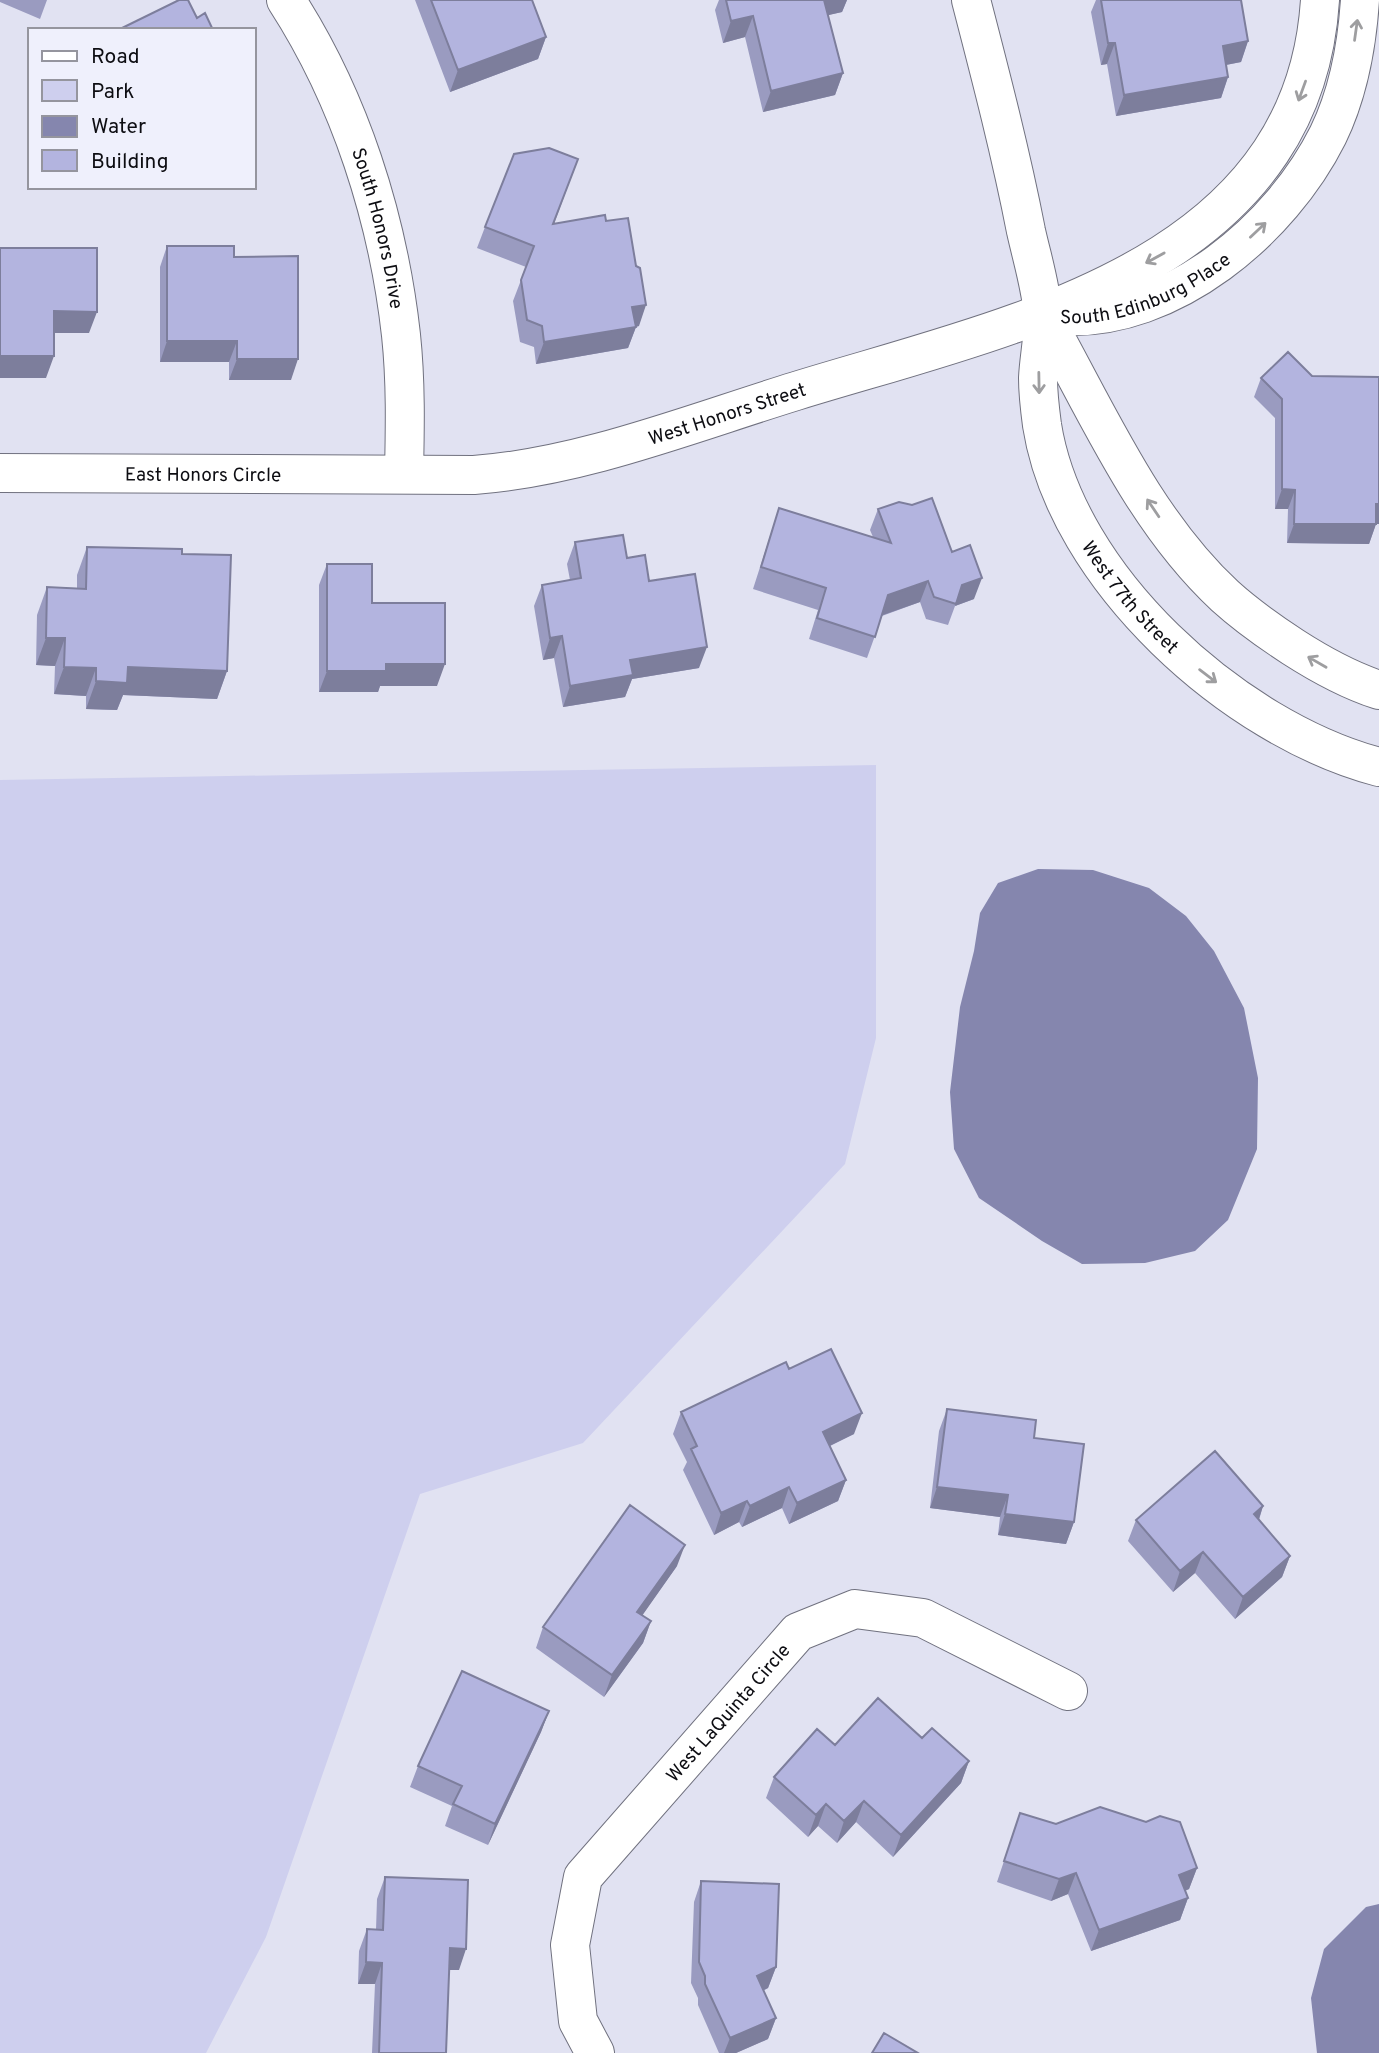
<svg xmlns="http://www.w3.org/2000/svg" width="1379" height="2053" viewBox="0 0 1379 2053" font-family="Overpass,sans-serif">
  <rect width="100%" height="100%" fill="#e1e2f2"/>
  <path fill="#cecfee" d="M876 765V1038L845 1164 583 1443 420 1494 266 1937 206 2053H0V780Z"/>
  <path fill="#8586ae" d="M1038 869 1093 870 1149 888 1186 916 1214 951 1244 1008 1258 1078 1257 1149 1228 1220 1195 1251 1145 1263 1082 1264 1042 1241 979 1198 954 1149 950 1092 960 1007 974 951 980 913 998 883Z
    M1379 1904V2053H1317L1311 1998 1324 1949 1366 1907Z"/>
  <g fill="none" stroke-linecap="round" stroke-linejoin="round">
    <g stroke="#70717f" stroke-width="40">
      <g id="minor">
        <path id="s1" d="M286 0C350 99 388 218 401 335 406 382 405 428 404 474"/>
        <path id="s2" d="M971 0C991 77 1011 154 1026 231 1032 258 1041 287 1043 314 1044 335 1039 357 1038 378 1038 393 1040 410 1042 425 1066 578 1234 729 1379 767"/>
        <path d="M1043 315C1097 411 1143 520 1225 596 1246 615 1270 632 1293 647 1321 665 1348 680 1379 690"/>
        <path id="s3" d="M1062 316C1172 322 1281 229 1328 135 1348 94 1357 45 1360 0"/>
        <path id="s4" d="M0 473 474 475C582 467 692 423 796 391 1006 326 1303 271 1320 0"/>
        <path id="s5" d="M595 2053 578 2021 570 1945 583 1877 798 1632 855 1609 923 1618 1068 1691"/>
      </g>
    </g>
    <use href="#minor" stroke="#fff" stroke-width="38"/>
  </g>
  <path fill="#9a9bc0" d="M0 0H47L40 19 0 2Z
    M415 0H532L546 37 538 59 450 92Z
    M719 0H847L842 12 828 15 843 73 835 95 763 112 745 37 723 43 715 10Z
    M1096 0H1241L1248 41 1241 62 1226 65 1228 77 1221 98 1116 116 1107 64 1101 65 1091 12Z
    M578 159 554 224 606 221 639 326 636 327 628 348 536 364 534 347 520 342 513 301 526 267 477 248 485 227Z
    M167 246 234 257 291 380H229V362H160V267Z
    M1288 352 1376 524 1369 544 1287 543 1288 509H1275V418L1254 397 1261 378Z
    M779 508 873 537 870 530 878 509 952 552 974 599 955 606 948 625 926 619 920 602 882 616 867 658 809 639 818 610 753 589Z
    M575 542 627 558 649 581 699 668 632 679 625 697 563 707 554 658 543 660 534 606 542 585 570 580 567 564Z
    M87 547 182 554 227 671 217 699 123 695 117 710 86 709V696L54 694 55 666 36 665 37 615 47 587 77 588V575Z
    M327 564 372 603 437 686H380L378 692H319V585Z
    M789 1369 854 1434 830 1446 846 1480 838 1501 789 1524 782 1508 742 1527 739 1522 714 1535 683 1470 687 1462 673 1434 681 1412Z
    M947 1409 1074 1522 1066 1544 998 1535 1000 1517 930 1508 939 1431Z
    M1263 1506 1259 1520 1290 1556 1282 1577 1235 1619 1195 1573 1173 1592 1128 1541 1136 1520Z
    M677 1566 642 1615 651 1621 643 1643 604 1697 536 1648 543 1627Z
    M549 1711 541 1732 488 1845 445 1826 452 1806 410 1787 418 1766Z
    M922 1738 969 1761 961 1783 893 1857 856 1822 837 1843 818 1826 808 1837 766 1798 774 1777 835 1745Z
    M1020 1813 1197 1868 1189 1889 1185 1891 1188 1898 1180 1920 1091 1951 1068 1894 1051 1901 997 1882Z
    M385 1877 459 1970H449L446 2053H372L375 1984H358L359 1951 367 1929 376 1930 377 1899Z
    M701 1881 776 1967 768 1988 763 1991 776 2018 768 2039 736 2053H719L698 2005V1998L691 1983 694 1902Z"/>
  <path fill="#7d7e9c" d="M822 0H847L842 12 816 18Z
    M753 16 745 37 723 43 731 21Z
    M546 37 538 59 450 92 458 70Z
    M1248 41 1241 62 1215 67 1223 46Z
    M1108 43H1115L1107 64 1101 65Z
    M843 73 835 95 763 112 771 91Z
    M1228 77 1221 98 1116 116 1124 95Z
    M646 305 639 326 624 329 632 307Z
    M54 311 97 312 89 333H46Z
    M636 327 628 348 536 364 544 342Z
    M167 341H237L229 362H160Z
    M0 356H54L46 378H0Z
    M237 359H298L291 380H229Z
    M1282 489 1295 490 1288 509H1275Z
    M1376 504H1379V524H1369Z
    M1294 524H1376L1369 544 1287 543Z
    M982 578 974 599 955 606 962 585Z
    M928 581 920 602 880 616 888 595Z
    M562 636 554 658 543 660 550 638Z
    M46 638H65L55 666 36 665Z
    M707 647 699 668 632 679 625 697 563 707 570 686 630 660Z
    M386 664H445L437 686H380L378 692H319L327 671Z
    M64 667 96 668 86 696 54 694Z
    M128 667 227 671 217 699 123 695 117 710 86 709 96 681Z
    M862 1413 854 1434 815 1453 823 1432Z
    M846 1480 838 1501 789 1524 797 1503Z
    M789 1487 782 1508 742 1527 750 1506Z
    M937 1487 1008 1495 1000 1517 930 1508Z
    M747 1501 739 1522 714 1535 721 1513Z
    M1263 1506 1256 1528 1254 1514Z
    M1005 1514 1074 1522 1066 1544 998 1535Z
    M685 1545 677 1566 630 1633 637 1612Z
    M1203 1552 1195 1573 1173 1592 1180 1571Z
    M1290 1556 1282 1577 1235 1619 1243 1597Z
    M651 1621 643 1643 604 1697 612 1675Z
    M549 1711 541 1732 488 1845 495 1824Z
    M969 1761 961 1783 893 1857 901 1835Z
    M864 1801 856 1822 837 1843 844 1821Z
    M826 1804 818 1826 808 1837 816 1815Z
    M1197 1868 1189 1889 1171 1896 1179 1875Z
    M1076 1873 1068 1894 1051 1901 1059 1879Z
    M1188 1898 1180 1920 1091 1951 1099 1930Z
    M450 1948 466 1949 459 1970H442Z
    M366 1962 382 1963 375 1984H358Z
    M776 1967 768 1988 749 1997 757 1976Z
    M776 2018 768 2039 736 2053H724L730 2038Z"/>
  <path fill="#b3b4df" stroke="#7d7e9c" stroke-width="2" d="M179 0H188L197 18 205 13 213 30H118Z
    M431 0H532L546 37 458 70Z
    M726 0H824L843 73 771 91 753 16 731 21Z
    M1101 0H1241L1248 41 1223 46 1228 77 1124 95 1115 43H1108Z
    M549 148 578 159 553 224 605 215 606 221 628 218 636 266 640 268 646 305 632 307 636 327 544 342 542 326 527 320 521 280 534 246 485 227 514 154Z
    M167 246H234V257L298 256V359H237V341H167Z
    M0 248H97V312L54 311V356H0Z
    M1288 352 1312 376 1379 377V504H1376V524H1294L1295 490 1282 489V399L1261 378Z
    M932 498 952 552 970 545 982 578 962 585 956 604 934 597 928 581 888 595 875 637 817 618 826 588 761 567 779 508 891 543 878 509 899 502 912 505Z
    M623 535 627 558 645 555 649 581 695 574 707 647 630 660 633 675 570 686 562 636 550 638 542 585 581 578 575 542Z
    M87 547 182 549V554L231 555 227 671 128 667 127 683 96 681V668L64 667 65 638H46L47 587 86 589Z
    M327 564H372V603H445V664H386V671H327Z
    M831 1349 862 1413 823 1432 846 1480 797 1503 789 1487 750 1506 747 1501 721 1513 691 1449 697 1446 681 1412 786 1362 789 1369Z
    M947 1409 1036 1420 1034 1438 1084 1444 1074 1522 1005 1514 1008 1495 937 1487Z
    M1215 1451 1263 1506 1254 1514 1290 1556 1243 1597 1203 1552 1180 1571 1136 1520Z
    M630 1505 685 1545 637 1612 651 1621 612 1675 543 1627Z
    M462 1671 549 1711 495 1824 453 1804 462 1786 418 1766Z
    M878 1698 922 1738 932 1728 969 1761 901 1835 864 1801 844 1821 826 1804 816 1815 774 1777 817 1729 835 1745Z
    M1100 1807 1146 1822 1160 1816 1180 1822 1197 1868 1179 1875 1188 1898 1099 1930 1076 1873 1059 1879 1004 1861 1020 1813 1056 1824Z
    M385 1877 468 1880 466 1949 450 1948 446 2053H379L382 1963 366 1962 367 1929 383 1930Z
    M701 1881 779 1884 776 1967 757 1976 776 2018 730 2038 705 1984V1976L699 1962Z
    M884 2033 918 2053H872Z"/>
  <defs><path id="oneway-shaft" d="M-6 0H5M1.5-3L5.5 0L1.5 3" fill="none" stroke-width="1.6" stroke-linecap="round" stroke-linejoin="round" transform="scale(1.75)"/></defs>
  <g stroke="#9e9ea0">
    <use href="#oneway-shaft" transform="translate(1356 30) rotate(-82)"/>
    <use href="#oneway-shaft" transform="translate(1302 91) rotate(110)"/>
    <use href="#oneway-shaft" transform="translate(1258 230) rotate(-43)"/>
    <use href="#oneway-shaft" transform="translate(1155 258) rotate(151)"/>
    <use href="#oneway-shaft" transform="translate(1039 383) rotate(89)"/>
    <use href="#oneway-shaft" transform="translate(1153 508) rotate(-124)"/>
    <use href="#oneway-shaft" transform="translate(1317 662) rotate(-150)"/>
    <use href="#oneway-shaft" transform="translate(1208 676) rotate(37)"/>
  </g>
  <g text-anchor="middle" stroke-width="5" stroke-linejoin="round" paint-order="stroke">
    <g font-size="19" fill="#0d0d12" stroke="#eff0fc">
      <text dy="7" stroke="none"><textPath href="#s1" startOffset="248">South Honors Drive</textPath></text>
      <text dy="7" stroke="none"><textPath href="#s3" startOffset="89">South Edinburg Place</textPath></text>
      <text dy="7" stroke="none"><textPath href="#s4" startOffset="735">West Honors Street</textPath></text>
      <text dy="7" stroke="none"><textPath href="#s4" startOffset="203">East Honors Circle</textPath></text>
      <text dy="7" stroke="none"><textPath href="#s2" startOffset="630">West 77th Street</textPath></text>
      <text dy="7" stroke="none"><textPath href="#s5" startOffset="401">West LaQuinta Circle</textPath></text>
    </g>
  </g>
  <rect x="28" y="28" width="228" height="161" fill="#eff0fc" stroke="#95959e" stroke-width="2"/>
  <rect x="42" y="51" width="35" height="10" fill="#ffffff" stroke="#95959e" stroke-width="2"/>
  <text x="91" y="63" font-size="21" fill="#0d0d12">Road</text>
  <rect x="42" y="80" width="35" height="21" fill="#cecfee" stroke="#95959e" stroke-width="2"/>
  <text x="91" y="98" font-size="21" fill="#0d0d12">Park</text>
  <rect x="42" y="116" width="35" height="21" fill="#8586ae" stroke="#95959e" stroke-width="2"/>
  <text x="91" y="133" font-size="21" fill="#0d0d12">Water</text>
  <rect x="42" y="150" width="35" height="21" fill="#b3b4df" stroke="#95959e" stroke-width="2"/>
  <text x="91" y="168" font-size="21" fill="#0d0d12">Building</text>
</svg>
